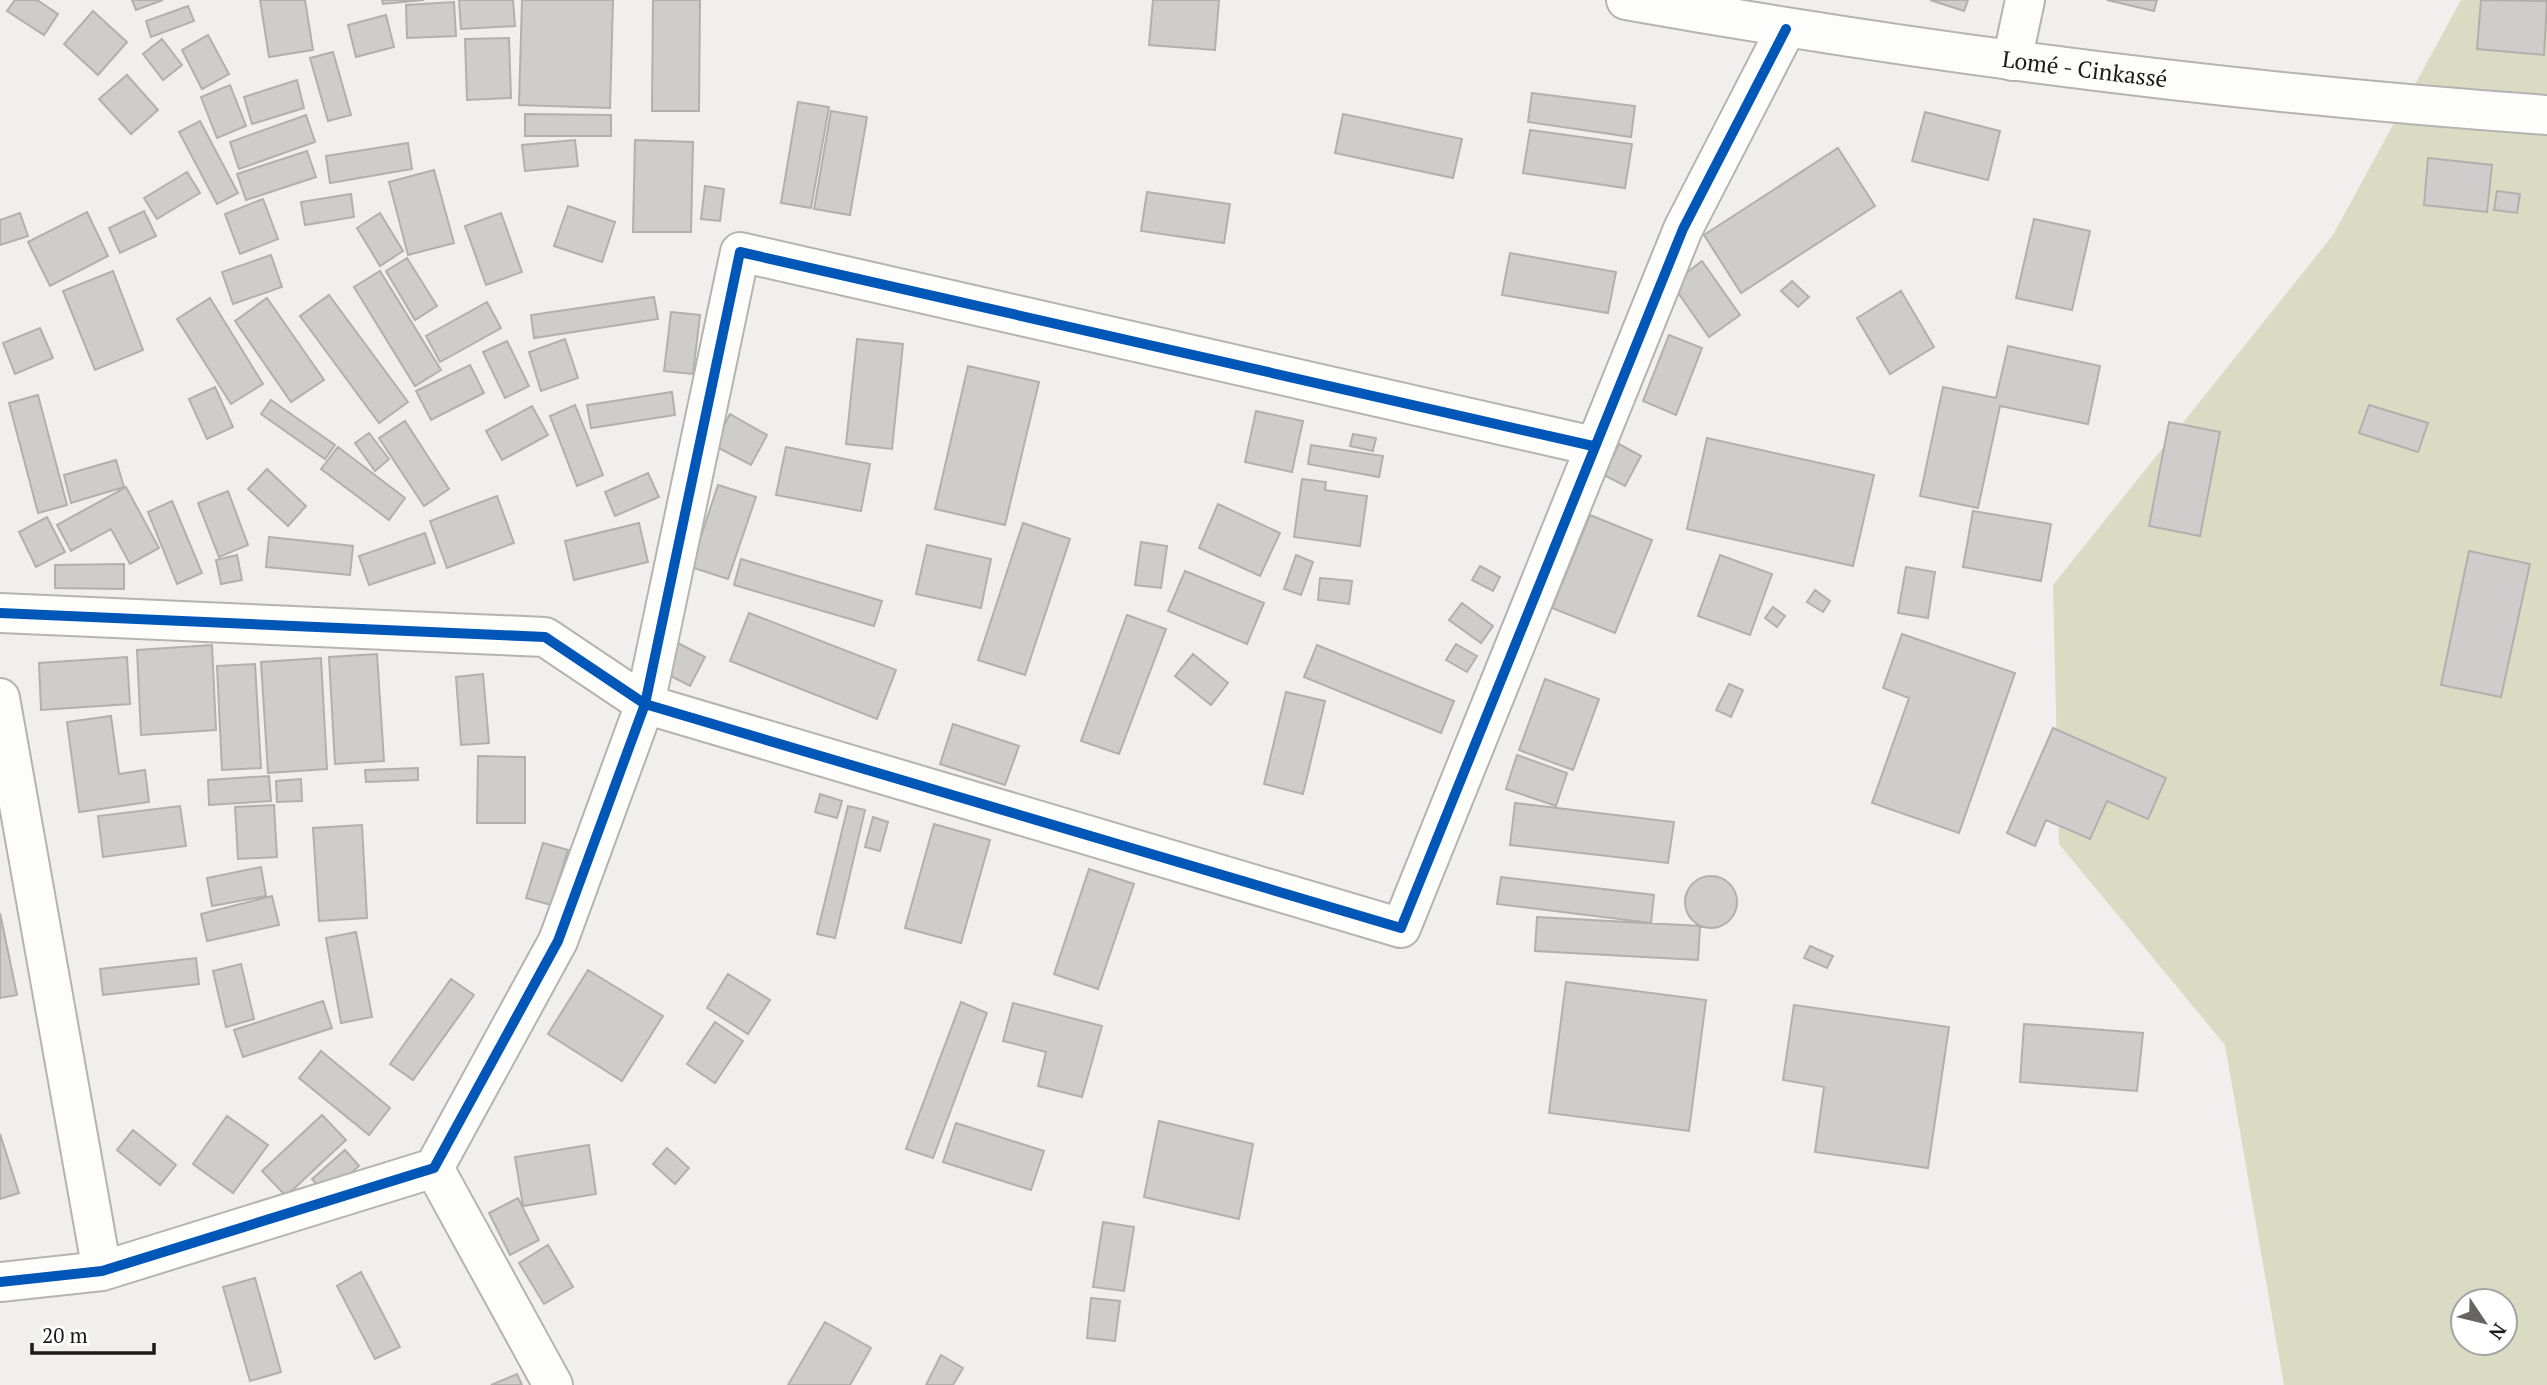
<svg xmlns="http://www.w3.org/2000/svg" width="2547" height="1385" viewBox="0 0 2547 1385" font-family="'PT Serif',serif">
  <rect width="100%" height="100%" fill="#f1efed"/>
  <path fill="#d9dbc3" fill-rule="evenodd" d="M2461 0H2547V1385H2284L2225 1045 2059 844 2053 585 2333 235ZM2463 1301H2505V1343H2463Z"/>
  <path fill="#cecdcc" stroke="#b1b0ae" stroke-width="2" d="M15 0H37L58 14 44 35 7 11Z
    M132 0H163L136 10Z
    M260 0H305L313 50 269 57Z
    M382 0H424L383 4Z
    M459 0H513L515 26 461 29Z
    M522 0H613L610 108 519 105Z
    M653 0H700L699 111H652Z
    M1153 0H1219L1215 50 1149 45Z
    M1930 0H1968L1964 11Z
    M2107 0H2157L2154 11Z
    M2481 0 2547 1 2544 55 2477 49Z
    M454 2 456 36 407 38 406 5Z
    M188 6 194 21 151 37 146 21Z
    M93 11 127 42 98 75 64 44Z
    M386 15 394 47 356 57 348 25Z
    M208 35 229 74 202 89 182 50Z
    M509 38 511 98 467 100 465 39Z
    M162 39 182 65 163 80 143 54Z
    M333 52 351 115 328 121 310 58Z
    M127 75 158 110 131 134 99 99Z
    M297 80 304 108 252 124 244 97Z
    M230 85 246 126 217 138 201 97Z
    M1532 93 1635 106 1631 137 1528 122Z
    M798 102 829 107 811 208 781 203Z
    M831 111 867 117 850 215 814 209Z
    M1925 112 2000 131 1988 180 1912 161Z
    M525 114 611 115V136H525Z
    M1343 114 1462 139 1453 178 1335 153Z
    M306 115 315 142 239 169 230 142Z
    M200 121 238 193 217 204 179 132Z
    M1530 130 1632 144 1625 188 1523 173Z
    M575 140 578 166 525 171 522 145Z
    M635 140 693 142 691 232H633Z
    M408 143 412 169 330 183 326 156Z
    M1838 148 1875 206 1741 293 1704 235Z
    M307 151 316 177 246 200 237 174Z
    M2428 158 2492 165 2487 212 2424 205Z
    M434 170 454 243 408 255 389 182Z
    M187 172 200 193 157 219 144 198Z
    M705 186 724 189 720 221 701 219Z
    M2497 191 2520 194 2517 213 2494 210Z
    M1147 192 1230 204 1224 243 1141 231Z
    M351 194 354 217 305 225 301 202Z
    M263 199 278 239 240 254 225 214Z
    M568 206 615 222 602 262 554 246Z
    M144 211 156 236 120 253 109 228Z
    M87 212 108 256 50 286 28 242Z
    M20 213 28 236 0 245V220Z
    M380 213 403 251 380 266 357 228Z
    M501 213 522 272 486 285 465 226Z
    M2034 219 2090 231 2072 310 2016 298Z
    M1510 253 1616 272 1608 313 1502 295Z
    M271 255 282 287 233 304 222 272Z
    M407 258 437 306 415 320 386 271Z
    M1702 261 1740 315 1709 337 1672 284Z
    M113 271 143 350 95 370 63 291Z
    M380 271 441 370 415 386 354 287Z
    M1792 281 1809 297 1798 307 1781 291Z
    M1901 291 1934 347 1890 374 1857 318Z
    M329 295 408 402 379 423 300 316Z
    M654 297 658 319 534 338 531 315Z
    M210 298 263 384 231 404 177 319Z
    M267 298 324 380 291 402 235 321Z
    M487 302 501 328 440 362 426 336Z
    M671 312 700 315 693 374 664 371Z
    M40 328 53 358 15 374 3 343Z
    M1669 335 1702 348 1676 415 1643 401Z
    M565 339 578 378 541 391 529 352Z
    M857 339 903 344 892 449 846 444Z
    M507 341 529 386 505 398 483 352Z
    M2008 346 2100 366 2088 424 2000 406 1978 508 1920 496 1943 387 1996 398Z
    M470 365 484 393 431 420 416 391Z
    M968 366 1039 382 1005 525 935 509Z
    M215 387 233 427 207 439 189 399Z
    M672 392 675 415 591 428 587 405Z
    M38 395 67 505 38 513 9 403Z
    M271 400 335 445 325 459 261 414Z
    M575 405 603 475 577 486 550 416Z
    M2369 405 2428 423 2418 452 2359 433Z
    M532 406 548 435 502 460 486 431Z
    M1256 411 1303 421 1292 472 1245 462Z
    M730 414 767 435 751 465 713 445Z
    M405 421 449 489 424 506 379 438Z
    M2169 422 2220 432 2200 536 2149 526Z
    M369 433 389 459 375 471 355 443Z
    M1353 434 1376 438 1373 451 1350 446Z
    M1707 438 1874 475 1853 566 1687 529Z
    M1619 444 1641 456 1625 486 1604 475Z
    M1311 445 1383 456 1379 477 1308 464Z
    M338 447 405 498 389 520 321 469Z
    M786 447 870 464 861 511 776 495Z
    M116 460 124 487 71 503 64 475Z
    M267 469 306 506 288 526 248 489Z
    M648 473 659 497 615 516 605 492Z
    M1302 479 1326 482 1325 490 1367 496 1360 546 1294 537Z
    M718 485 756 497 728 579 691 567Z
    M126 487 159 548 130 564 111 529 71 551 57 525Z
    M228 491 248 545 219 557 198 503Z
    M497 496 514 543 447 568 430 521Z
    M172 501 202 573 177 584 148 512Z
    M1218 504 1280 533 1260 576 1199 548Z
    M1973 511 2051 524 2041 581 1963 567Z
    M1590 515 1652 540 1615 633 1552 608Z
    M47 517 65 552 36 567 19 532Z
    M639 523 648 562 574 580 565 541Z
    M1023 523 1070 539 1025 675 978 660Z
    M425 533 435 563 369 585 359 556Z
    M269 537 353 546 350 575 266 567Z
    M1141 542 1167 546 1161 588 1135 585Z
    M927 545 991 559 981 608 916 594Z
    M2469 551 2530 564 2501 697 2441 685Z
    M237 555 242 580 221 584 216 560Z
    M1296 555 1313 562 1301 595 1284 589Z
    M1720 555 1772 574 1750 635 1698 616Z
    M741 559 882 601 874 626 734 585Z
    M124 564V589L55 588V565Z
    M1480 566 1500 577 1493 591 1472 580Z
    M1906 567 1935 572 1928 618 1898 613Z
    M1185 571 1264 603 1247 644 1168 611Z
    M1320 578 1352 581 1349 604 1318 600Z
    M1815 590 1830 601 1823 612 1807 602Z
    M1462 603 1493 626 1481 643 1449 620Z
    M1773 607 1785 616 1777 627 1765 618Z
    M749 613 896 670 877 719 730 661Z
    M1127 615 1166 629 1119 754 1081 741Z
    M1902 634 2015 673 1959 833 1872 803 1909 698 1883 688Z
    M672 640 705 657 690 686 657 669Z
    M1456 644 1477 656 1467 672 1446 660Z
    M212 645 216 730 141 735 137 650Z
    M1317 645 1454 701 1441 733 1304 677Z
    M377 654 384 761 335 764 329 657Z
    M1193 654 1228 683 1211 705 1175 676Z
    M127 657 130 704 41 710 39 663Z
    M321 658 327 769 268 773 261 662Z
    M255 664 261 768 222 770 217 666Z
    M483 674 489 743 461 745 456 677Z
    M1545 679 1599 699 1573 770 1519 750Z
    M1729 684 1743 690 1731 717 1716 710Z
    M1286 692 1325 701 1303 794 1264 784Z
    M111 716 119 774 145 770 149 802 79 812 67 722Z
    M953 724 1019 746 1005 785 940 764Z
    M2053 728 2166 778 2148 819 2107 801 2090 839 2046 820 2035 846 2007 833Z
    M1517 755 1567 773 1556 806 1506 789Z
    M478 756 525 757V823H477Z
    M418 768V780L366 782 365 770Z
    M269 776 271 801 209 805 208 780Z
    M301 779 302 801 277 802 276 781Z
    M820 794 842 801 837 818 815 812Z
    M1515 803 1674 822 1668 863 1510 845Z
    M274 805 277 857 238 859 235 807Z
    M180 806 186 846 103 857 98 816Z
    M848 806 865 810 835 938 817 934Z
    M873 817 888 822 880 851 865 847Z
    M934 824 990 840 961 943 905 928Z
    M362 825 367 918 319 921 313 828Z
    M543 843 568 850 551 905 526 898Z
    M261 867 266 896 212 906 207 878Z
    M1089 869 1134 884 1098 989 1054 974Z
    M1685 902a26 26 0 1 1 52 0a26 26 0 1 1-52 0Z
    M1501 877 1654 895 1651 923 1497 904Z
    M272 896 279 925 207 941 201 914Z
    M0 913 17 995 0 998Z
    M1537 917 1700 926 1698 960 1535 951Z
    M356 932 372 1017 341 1023 326 938Z
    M1810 946 1833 956 1827 968 1804 958Z
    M196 958 199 984 103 995 100 969Z
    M241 964 254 1019 226 1027 213 971Z
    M588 970 663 1016 622 1081 548 1034Z
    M728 974 770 1000 748 1034 707 1008Z
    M451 979 474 995 413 1080 390 1064Z
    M1566 982 1706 1000 1689 1131 1549 1113Z
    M323 1001 332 1028 243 1057 234 1030Z
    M961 1002 987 1013 933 1158 906 1149Z
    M1013 1003 1102 1026 1082 1097 1038 1086 1046 1052 1003 1041Z
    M1794 1005 1949 1027 1928 1168 1815 1152 1824 1087 1783 1080Z
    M715 1022 743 1041 715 1083 687 1064Z
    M2024 1024 2143 1033 2137 1091 2020 1082Z
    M321 1051 390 1108 369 1135 299 1078Z
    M322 1115 346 1140 286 1196 262 1171Z
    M227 1116 268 1145 233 1193 193 1164Z
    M1159 1121 1253 1144 1239 1219 1144 1197Z
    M956 1123 1044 1151 1031 1190 943 1162Z
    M133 1130 176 1165 160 1185 117 1150Z
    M0 1134 19 1193 0 1199Z
    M589 1145 596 1194 523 1206 515 1157Z
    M667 1148 689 1168 675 1184 653 1164Z
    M345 1150 359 1166 326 1195 312 1179Z
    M518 1198 539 1240 510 1255 489 1213Z
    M1103 1222 1134 1227 1124 1291 1093 1287Z
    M548 1245 573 1287 544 1304 519 1263Z
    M361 1272 400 1347 375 1359 337 1286Z
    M255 1278 281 1372 250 1381 223 1287Z
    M1091 1298 1120 1301 1115 1341 1087 1338Z
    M825 1322 871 1348 850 1385H788Z
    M941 1355 963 1368 953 1385H926Z
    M517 1374 522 1385H491Z"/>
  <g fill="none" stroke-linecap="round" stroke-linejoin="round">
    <g stroke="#b4b3b2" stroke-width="42">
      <path id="minor" d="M0 613 545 637 645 704 1401 928 1683 229 1786 29
        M0 698 102 1271
        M434 1168 553 1385
        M0 1282 102 1271 434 1168 558 941 645 704 740 252 1593 446"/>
    </g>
    <g stroke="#b4b3b2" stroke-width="42">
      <path id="major" d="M2012 61 2025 0"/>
    </g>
    <g stroke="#b4b3b2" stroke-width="42">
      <g id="highway">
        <path id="s1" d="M1626 0C1930 54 2238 93 2547 115"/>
      </g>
    </g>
    <use href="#minor" stroke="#fdfdfc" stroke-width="38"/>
    <use href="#major" stroke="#fdfdfc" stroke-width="38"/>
    <use href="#highway" stroke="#fdfdfc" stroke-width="38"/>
    <g stroke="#fff" stroke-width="15">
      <path id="cycleway" d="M0 613 545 637 645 704 1401 928 1683 229 1786 29
        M0 1282 102 1271 434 1168 558 941 645 704 740 252 1593 446"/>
    </g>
    <use href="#cycleway" stroke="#0057b8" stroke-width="10"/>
  </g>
  <g text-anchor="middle" stroke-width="5" stroke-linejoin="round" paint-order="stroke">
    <g font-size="23" fill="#1b1a19" stroke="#fff">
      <text dy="8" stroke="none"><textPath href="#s1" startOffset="464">Lomé - Cinkassé</textPath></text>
    </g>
  </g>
  <g transform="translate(2484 1322) rotate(125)"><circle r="33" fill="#ffffff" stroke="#a4a3a3" stroke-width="2"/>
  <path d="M0-5L12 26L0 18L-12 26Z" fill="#666563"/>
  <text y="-10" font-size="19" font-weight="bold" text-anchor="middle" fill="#1b1a19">N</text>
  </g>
  <path d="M32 1343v10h122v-10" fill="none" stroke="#1b1a19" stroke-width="3.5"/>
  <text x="42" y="1343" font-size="21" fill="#1b1a19" stroke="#ffffff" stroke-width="5" paint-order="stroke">20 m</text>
</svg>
